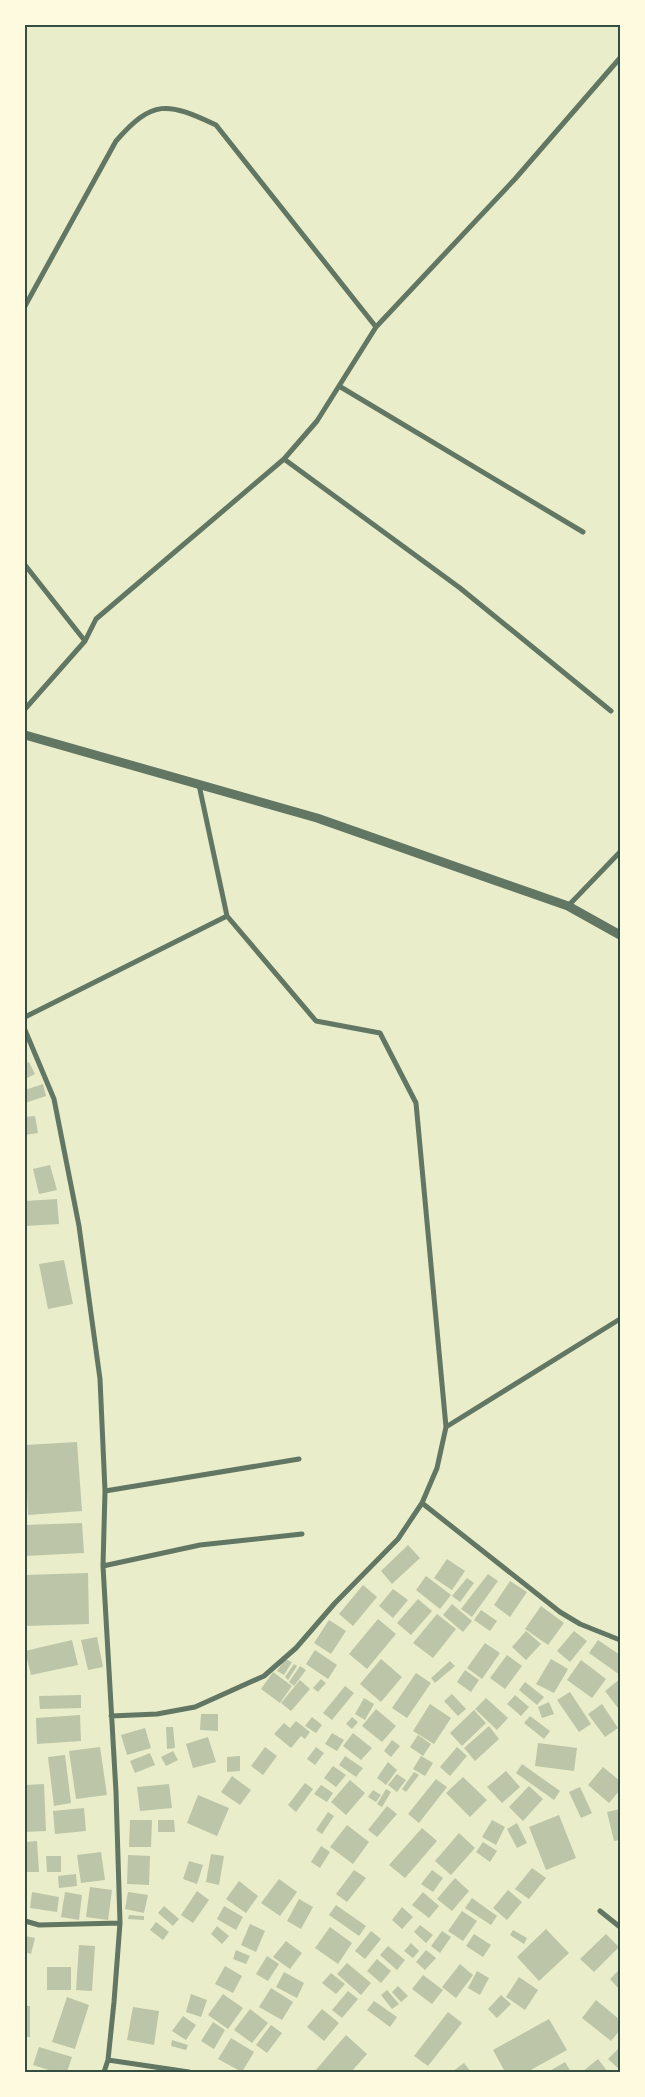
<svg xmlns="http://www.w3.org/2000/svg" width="645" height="2097" viewBox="0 0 645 2097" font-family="Cabin,sans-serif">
  <rect width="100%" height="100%" fill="#e9edc9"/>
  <path fill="#bcc5a7" d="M29 1062 35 1074 25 1079V1064Z
    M43 1084 46 1096 25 1103V1090Z
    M35 1116 38 1133 25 1135V1117Z
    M50 1165 57 1190 39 1194 33 1169Z
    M57 1199 59 1224 25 1226V1201Z
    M64 1260 73 1304 48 1309 39 1264Z
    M77 1442 82 1511 28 1515 25 1445Z
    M82 1523 84 1553 25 1556V1525Z
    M408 1545 420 1558 392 1584 381 1571Z
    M447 1559 465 1571 452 1590 434 1578Z
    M88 1573 89 1624 25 1626V1575Z
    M488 1574 498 1581 472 1617 461 1609Z
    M426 1576 451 1595 440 1609 416 1590Z
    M467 1578 474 1583 460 1602 452 1596Z
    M510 1581 527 1592 510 1617 494 1605Z
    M363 1585 377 1597 353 1626 339 1614Z
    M393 1589 408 1600 393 1618 379 1606Z
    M418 1599 432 1611 411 1635 397 1623Z
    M452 1604 472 1621 463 1632 443 1615Z
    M541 1606 564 1623 548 1645 525 1629Z
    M481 1610 497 1621 490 1631 474 1620Z
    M437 1614 456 1629 433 1658 413 1643Z
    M378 1619 396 1634 367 1669 349 1654Z
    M329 1620 346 1631 331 1654 314 1643Z
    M526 1631 541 1644 526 1660 512 1647Z
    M574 1631 587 1641 570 1662 557 1651Z
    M97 1637 103 1667 88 1670 81 1640Z
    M72 1640 78 1665 31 1675 25 1651Z
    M598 1640 620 1655V1675L589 1653Z
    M485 1643 500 1653 482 1679 467 1668Z
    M315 1650 337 1665 328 1679 306 1664Z
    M507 1655 522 1666 505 1689 490 1678Z
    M285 1659 292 1662 284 1675 277 1671Z
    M381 1659 402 1677 381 1702 360 1684Z
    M551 1659 568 1669 554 1693 536 1684Z
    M581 1660 606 1679 592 1698 567 1680Z
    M450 1661 455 1666 435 1683 431 1678Z
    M294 1664 297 1666 288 1680 285 1677Z
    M300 1666 306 1670 294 1686 289 1682Z
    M465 1670 479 1680 471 1692 457 1682Z
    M273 1672 292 1686 280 1703 261 1689Z
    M416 1673 431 1683 407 1718 392 1708Z
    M321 1679 326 1683 318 1692 313 1688Z
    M620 1679V1706L618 1708 605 1691Z
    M300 1680 310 1689 291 1711 281 1703Z
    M525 1682 544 1697 537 1705 519 1690Z
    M345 1686 354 1693 332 1720 323 1713Z
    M570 1692 591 1724 579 1732 557 1700Z
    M452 1694 466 1709 458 1716 444 1701Z
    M81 1695V1708L40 1709 39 1696Z
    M515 1695 529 1707 521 1716 507 1704Z
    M364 1698 374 1704 365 1720 355 1714Z
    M486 1698 508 1718 497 1730 475 1709Z
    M549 1702 554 1714 542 1718 538 1707Z
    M430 1704 451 1718 434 1744 413 1731Z
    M602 1704 618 1728 605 1737 588 1714Z
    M376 1709 396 1726 382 1742 362 1726Z
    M474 1710 486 1723 462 1746 450 1733Z
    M201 1714H218V1731L200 1730Z
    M80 1715 81 1741 37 1744 36 1718Z
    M530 1716 550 1731 544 1739 524 1723Z
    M312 1717 322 1725 316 1733 305 1726Z
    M352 1717 358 1722 352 1729 346 1724Z
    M296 1721 310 1732 305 1739 301 1736 291 1748 274 1734 284 1723 290 1728Z
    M489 1726 499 1739 475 1761 464 1748Z
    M166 1727H173L175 1748 167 1749Z
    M145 1728 151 1748 127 1755 121 1735Z
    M332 1733 344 1740 337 1751 325 1744Z
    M353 1733 372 1748 361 1760 343 1746Z
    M418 1735 431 1744 423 1756 410 1747Z
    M208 1737 216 1762 193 1768 186 1744Z
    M392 1740 400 1746 391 1757 384 1751Z
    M538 1743 577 1748 574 1771 535 1766Z
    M100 1747 107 1795 76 1799 69 1751Z
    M265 1747 277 1756 263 1775 251 1766Z
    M316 1747 324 1753 315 1765 307 1759Z
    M457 1747 467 1756 450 1776 440 1767Z
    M173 1751 178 1760 166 1766 161 1757Z
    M150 1753 155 1765 135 1773 130 1761Z
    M65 1755 71 1803 54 1806 48 1757Z
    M240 1756V1771L227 1772V1757Z
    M345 1756 363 1768 356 1777 339 1765Z
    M421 1756 433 1763 425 1776 413 1769Z
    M388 1762 397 1770 386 1785 377 1778Z
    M522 1764 560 1791 554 1800 516 1773Z
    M333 1766 346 1775 336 1787 324 1778Z
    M603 1767 620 1781V1790L609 1803 588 1785Z
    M506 1771 520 1787 502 1803 487 1787Z
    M414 1772 419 1775 406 1792 402 1789Z
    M397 1774 406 1780 397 1792 388 1785Z
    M232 1776 251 1790 240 1805 221 1792Z
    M463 1777 487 1800 470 1817 446 1793Z
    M436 1779 447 1787 419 1823 408 1814Z
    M350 1780 365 1793 346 1815 331 1802Z
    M305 1783 313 1789 296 1812 288 1805Z
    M44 1784 46 1831 25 1832V1785Z
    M169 1784 172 1808 140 1811 137 1787Z
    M321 1785 333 1793 327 1802 314 1794Z
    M529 1786 543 1799 523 1821 509 1807Z
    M580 1787 592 1813 581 1818 569 1792Z
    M386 1789 391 1792 382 1807 377 1804Z
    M373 1790 381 1795 376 1802 368 1797Z
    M198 1795 229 1808 217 1836 187 1823Z
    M387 1806 397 1814 377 1837 368 1830Z
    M84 1808 86 1831 55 1834 53 1811Z
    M620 1809V1840L614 1841 607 1812Z
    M328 1812 334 1816 322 1834 316 1830Z
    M559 1815 576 1858 546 1870 529 1827Z
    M130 1820H152L151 1847H129Z
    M158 1820H174L175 1832H158Z
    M492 1820 505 1827 496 1845 482 1837Z
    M517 1823 527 1843 517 1848 507 1829Z
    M347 1825 369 1842 353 1864 330 1847Z
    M422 1828 437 1841 405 1878 389 1865Z
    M459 1833 475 1848 451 1875 435 1861Z
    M37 1841 39 1872H25V1842Z
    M483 1842 497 1851 490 1862 476 1852Z
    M321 1846 330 1852 320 1868 311 1862Z
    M101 1852 105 1880 81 1883 77 1855Z
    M211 1854 224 1856 219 1885 206 1882Z
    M128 1855 150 1856 149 1885 127 1884Z
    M46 1856H61V1872H47Z
    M189 1861 203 1865 197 1884 183 1879Z
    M532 1868 546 1878 529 1899 515 1889Z
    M354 1870 366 1878 347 1902 336 1894Z
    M432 1870 443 1878 433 1892 421 1884Z
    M76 1874 77 1886 59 1888 58 1876Z
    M455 1878 469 1891 452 1911 437 1899Z
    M279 1879 297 1892 280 1916 261 1903Z
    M239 1881 258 1896 246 1913 226 1899Z
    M90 1887 112 1890 108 1920 86 1917Z
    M508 1890 522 1902 507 1920 493 1908Z
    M197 1891 209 1900 193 1923 181 1915Z
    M32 1892 59 1897 57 1912 30 1908Z
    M65 1892 82 1895 79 1920 61 1917Z
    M128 1892 148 1895 144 1913 125 1909Z
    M423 1892 439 1906 429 1918 412 1905Z
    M472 1898 497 1916 491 1925 465 1908Z
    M299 1899 313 1907 301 1929 287 1921Z
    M336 1905 366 1926 359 1936 329 1915Z
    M164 1906 179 1919 173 1926 158 1913Z
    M224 1906 243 1917 236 1930 217 1919Z
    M402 1907 413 1917 402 1929 392 1920Z
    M462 1911 477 1921 463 1941 448 1931Z
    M129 1915 144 1916V1920L128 1919Z
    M156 1922 169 1932 163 1940 150 1930Z
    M250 1924 265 1931 256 1952 241 1945Z
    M420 1925 433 1935 426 1943 414 1932Z
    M217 1926 229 1936 222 1944 211 1934Z
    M330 1927 352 1943 338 1964 315 1948Z
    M546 1929 569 1953 539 1981 517 1957Z
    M513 1930 527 1938 524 1944 510 1935Z
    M371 1931 381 1939 365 1959 355 1951Z
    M442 1931 451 1937 440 1953 431 1946Z
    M474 1934 491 1945 483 1957 466 1946Z
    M606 1934 619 1947 594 1972 580 1959Z
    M25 1936 35 1938 31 1954 25 1952Z
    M286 1941 302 1953 290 1969 273 1957Z
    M411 1943 419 1951 413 1958 404 1951Z
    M79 1945 95 1946 92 1991 76 1990Z
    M388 1946 405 1960 397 1970 380 1955Z
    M236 1950 250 1956 246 1964 233 1959Z
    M426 1950 436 1958 425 1970 416 1962Z
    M267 1956 279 1964 268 1981 256 1974Z
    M377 1959 391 1971 381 1983 367 1971Z
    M347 1963 371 1983 361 1995 337 1974Z
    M460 1964 473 1975 456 1998 442 1987Z
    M225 1966 242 1976 233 1993 215 1984Z
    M47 1967H71V1990H47Z
    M620 1969V1990L610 1979Z
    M477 1971 489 1978 480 1995 468 1988Z
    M284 1972 304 1983 297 1998 276 1987Z
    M331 1973 345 1984 336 1994 322 1983Z
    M423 1975 443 1990 432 2004 412 1989Z
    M519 1977 538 1990 525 2010 506 1997Z
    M398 1986 408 1996 401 2002 392 1992Z
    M271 1988 293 2002 282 2020 259 2007Z
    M387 1990 399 2004 392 2009 381 1995Z
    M348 1991 358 1999 342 2018 332 2010Z
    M191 1994 207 2000 201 2017 186 2012Z
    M223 1994 243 2008 228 2029 208 2015Z
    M501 1995 511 2004 497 2018 488 2009Z
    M67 1997 89 2005 75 2049 52 2042Z
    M596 2000 620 2020V2030L611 2041 582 2018Z
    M374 2001 397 2017 390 2027 367 2010Z
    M25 2006H30V2037H25Z
    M133 2007 159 2011 154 2045 127 2040Z
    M250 2009 268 2023 252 2043 234 2030Z
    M322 2009 339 2023 324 2041 307 2027Z
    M448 2012 462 2023 428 2066 414 2056Z
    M183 2016 196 2025 186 2040 172 2031Z
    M549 2019 567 2050 527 2072H505L493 2050Z
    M213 2022 225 2030 214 2049 201 2041Z
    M271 2025 282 2033 267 2053 256 2045Z
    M346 2035 367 2054 351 2072H314Z
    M231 2038 254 2052 242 2072 218 2059Z
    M172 2040 188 2045 186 2050 171 2046Z
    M39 2047 72 2057 67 2072H55L33 2065Z
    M620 2047V2070L608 2059Z
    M598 2059 608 2072H582Z
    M565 2062 571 2072H548Z
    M464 2063 471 2072H452Z"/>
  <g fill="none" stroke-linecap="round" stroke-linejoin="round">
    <path stroke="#617663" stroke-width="5" d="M25 306 116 141C153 99 167 102 216 125L376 327
      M339 386 583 532
      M284 459 460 588 611 711
      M25 565 85 641
      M25 709 85 641 96 619 284 459 317 421 376 327 515 179 620 58
      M568 906 620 852
      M25 1017 227 916
      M25 1030 54 1099 79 1226 100 1379 105 1491 103 1566 116 1792 120 1923 114 2002 108 2060 104 2072
      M446 1427 620 1319
      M105 1491 299 1459
      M422 1503 560 1612 580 1624 620 1640
      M103 1566 200 1545 302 1534
      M111 1716 157 1714 195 1707 264 1676 296 1648 335 1603 398 1539 422 1503 437 1468 446 1427 416 1103 380 1033 316 1021 227 916 199 785
      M600 1911 620 1927
      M25 1921 39 1925 120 1923
      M108 2060 189 2072"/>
    <path stroke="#617663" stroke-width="9" d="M25 735 317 818 568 906 620 935"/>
  </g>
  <rect width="645" height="2097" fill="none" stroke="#fefae0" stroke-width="52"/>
  <rect x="26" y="26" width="593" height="2045" fill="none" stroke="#344e41" stroke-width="2"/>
</svg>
